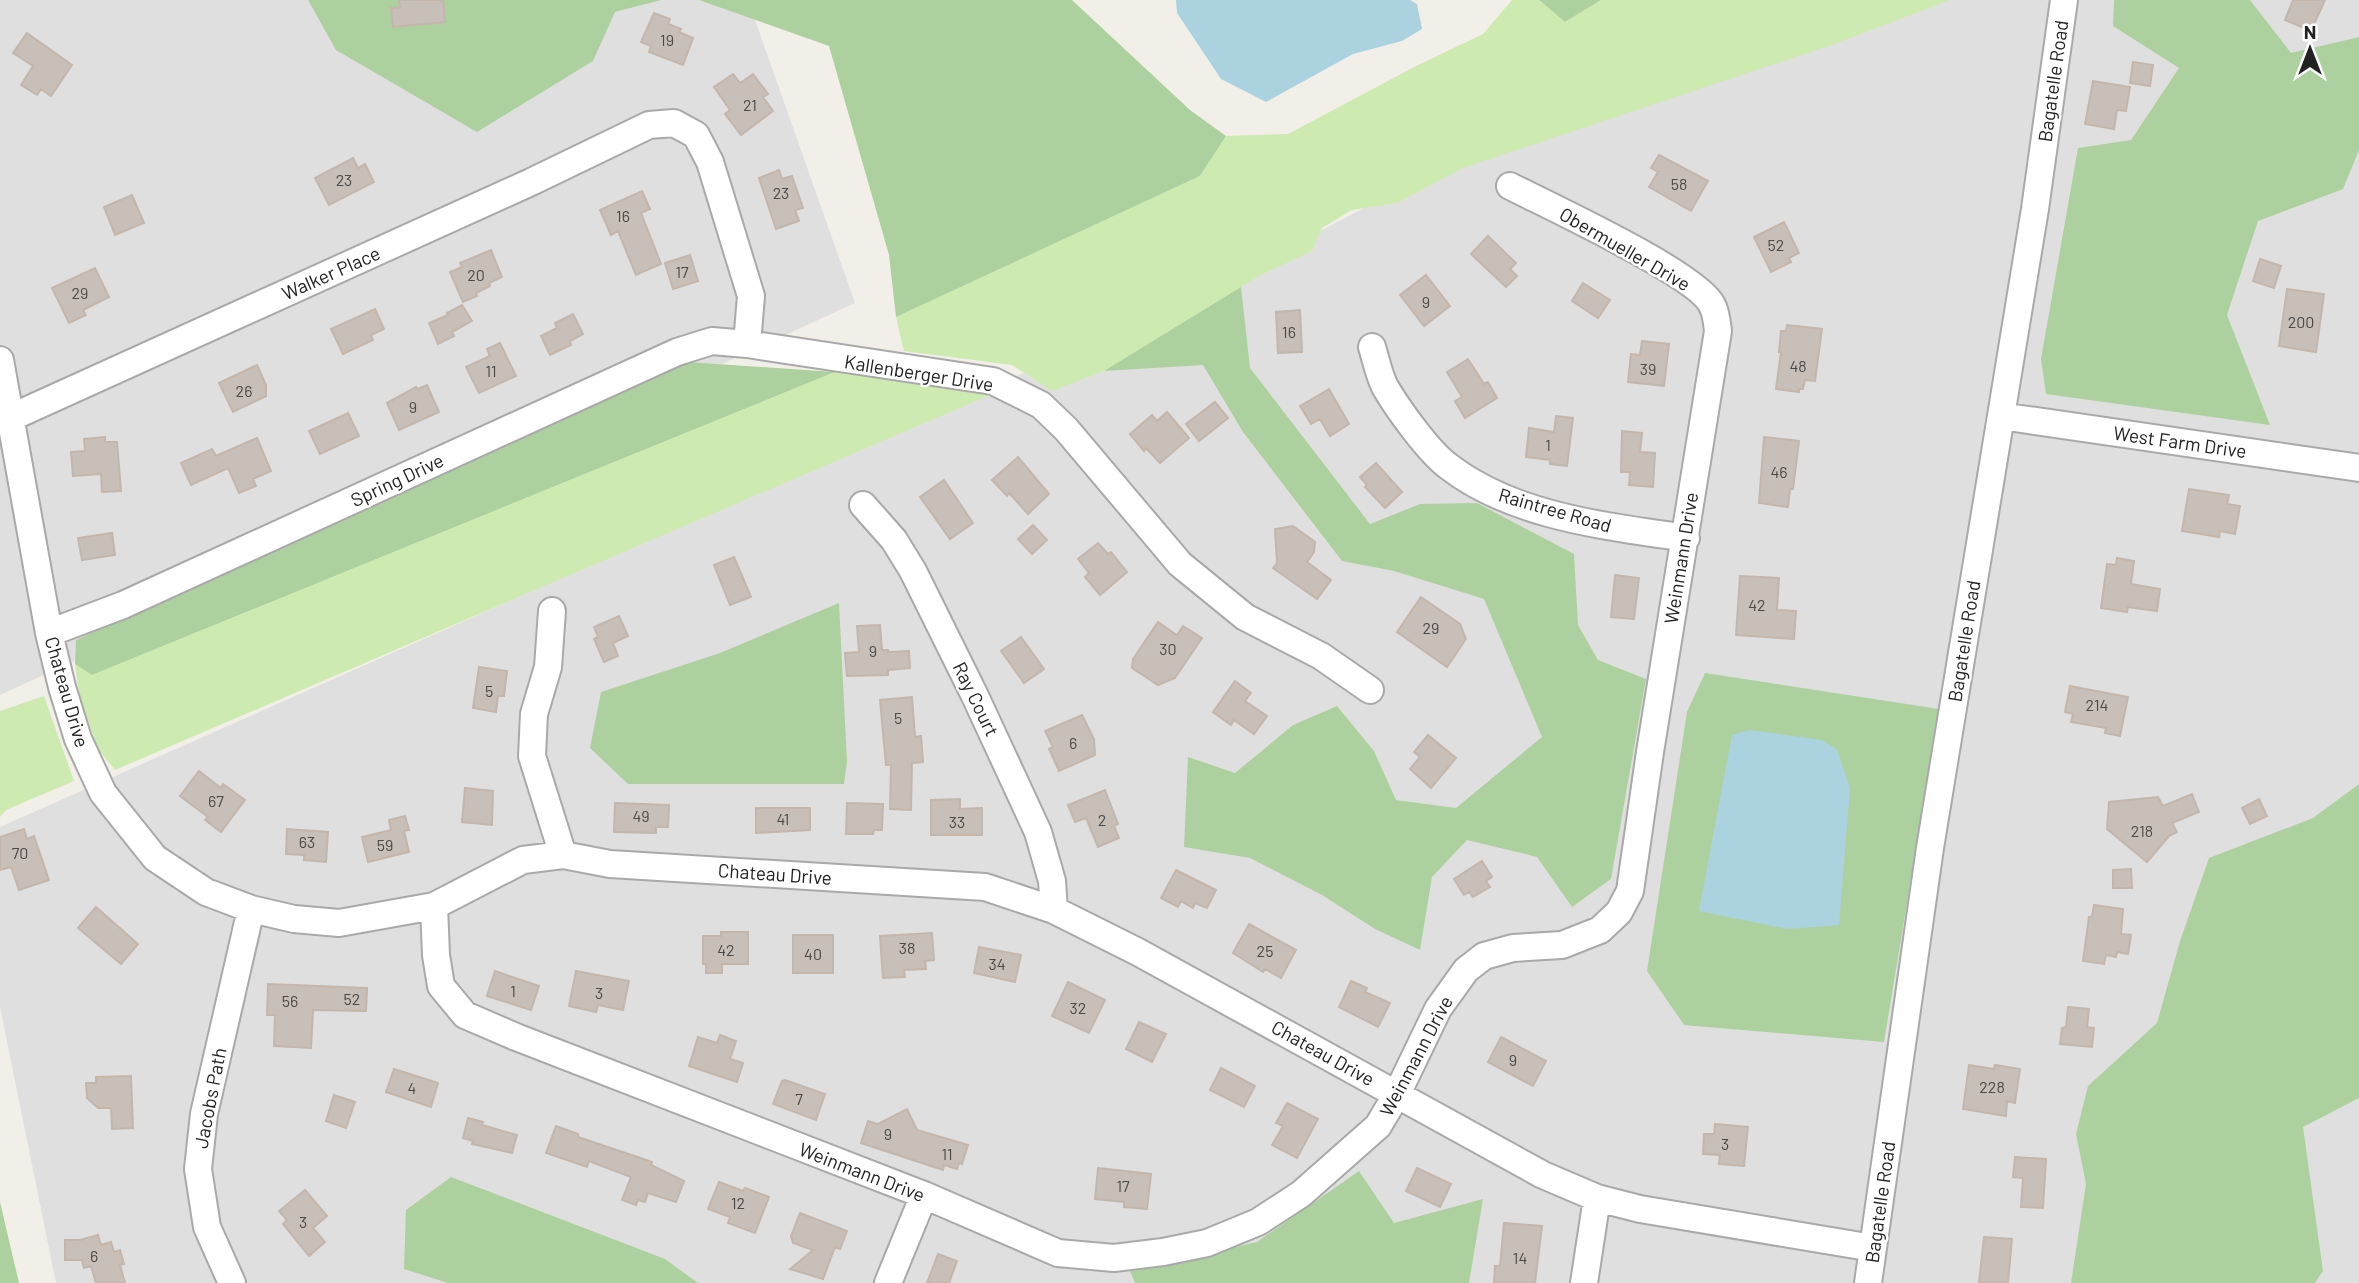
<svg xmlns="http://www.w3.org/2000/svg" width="2359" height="1283" viewBox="0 0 2359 1283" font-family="Barlow,sans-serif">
  <rect width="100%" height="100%" fill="#f2efe9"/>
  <path fill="#e0dfdf" d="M0 0H748L855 303 0 695Z
    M1947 0H2359V1283H56L0 1007V827L1181 303 1451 163Z"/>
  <path fill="#cdebb0" d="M1512 0H1539L1565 22 1601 0H1950L1832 45 1463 168 1397 203 1352 210 1322 228 1312 251 1259 276 1104 371 1052 391 1012 365 904 351 896 317 1200 176 1226 136 1288 134 1416 66 1483 34Z
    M835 372 990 395 115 770 98 749 79 694 75 664 92 675Z
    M44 696 74 781 6 810 0 817V711Z"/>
  <path fill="#add19e" d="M308 0H661L615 12 593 61 477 132 336 50Z
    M699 0H1072L1190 110 1226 136 1200 176 896 317 889 255 829 46Z
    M1539 0H1601L1565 22Z
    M2114 0H2250L2291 53 2359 37V150L2343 189 2258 221 2227 315 2270 425 2046 394 2041 359 2078 148 2131 140 2179 68 2113 26Z
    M1241 287 1250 368 1370 524 1420 504 1477 503 1574 554 1578 625 1598 660 1646 679 1611 879 1572 907 1537 857 1467 840 1432 877 1420 950 1375 929 1322 895 1250 858 1184 847 1188 757 1235 773 1293 725 1337 706 1374 751 1396 800 1456 808 1542 737 1484 599 1394 571 1342 561 1243 432 1203 365 1104 371Z
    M688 362 835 372 92 675 75 664 76 640Z
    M839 603 847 762 844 784H628L590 748 601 692 720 653Z
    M1705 673 1939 709 1884 1042 1684 1025 1647 971 1687 712Z
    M2359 784V1098L2303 1127 2323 1271 2315 1283H2071L2086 1184 2076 1134 2088 1086 2157 1023 2180 941 2209 858 2313 818Z
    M1359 1171 1394 1223 1483 1199 1469 1283H1135L1130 1271 1257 1242Z
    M451 1177 665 1259 698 1283H448L404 1269 406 1210Z
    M0 1202 19 1283H0Z"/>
  <path fill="#aad3df" d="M1176 0H1410L1417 4 1422 29 1402 41 1353 54 1266 102 1221 79 1177 13Z
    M1749 730 1822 740 1837 750 1850 788 1839 925 1788 929 1699 911 1732 735Z"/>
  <path fill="#c7bfb8" stroke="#c4b6ab" stroke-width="2" d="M399 0H443L445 22 393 27 391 8 400 7Z
    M2293 0H2325L2311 31 2285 20Z
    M654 13 670 19 668 24 681 29 679 32 693 38 683 65 649 52 651 46 641 42Z
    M27 33 72 65 51 96 41 89 37 95 21 85 33 66 13 53Z
    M2133 62 2153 65 2150 86 2130 83Z
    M733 74 740 83 753 74 768 94 763 97 773 111 741 135 725 114 730 110 714 87Z
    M2093 81 2130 87 2126 111 2117 110 2114 129 2085 124Z
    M1659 155 1708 181 1691 211 1649 187 1658 172 1651 168Z
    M353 158 358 168 365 164 374 182 329 205 315 178Z
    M779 170 782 179 792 176 803 208 795 210 799 221 776 229 759 178Z
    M642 191 650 209 641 213 661 264 636 275 618 231 611 235 600 210Z
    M132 195 144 223 115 235 104 207Z
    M1784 222 1799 253 1789 258 1791 262 1771 272 1754 237Z
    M1488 236 1516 263 1510 269 1517 276 1506 287 1471 254Z
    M491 250 502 277 489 283 490 286 476 293 477 296 463 302 450 272 462 267 460 263Z
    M690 255 698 281 673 289 665 263Z
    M2260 259 2281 266 2274 288 2253 281Z
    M95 268 109 297 83 310 86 315 69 323 52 288Z
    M1426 275 1450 306 1424 326 1400 295Z
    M1583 283 1610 300 1598 318 1572 301Z
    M2287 289 2324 294 2316 352 2279 346Z
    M462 305 472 321 452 332 454 336 438 344 429 323 448 315 447 313Z
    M375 309 384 329 371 335 373 340 343 354 331 329Z
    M1300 310 1302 352 1278 353 1276 312Z
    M573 314 583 334 570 341 571 345 550 355 541 336 557 328 555 323Z
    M1787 325 1822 329 1815 381 1805 380 1803 389H1799V392L1776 389 1781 352H1779L1781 331H1786Z
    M1642 341 1669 344 1664 386 1628 382 1631 354 1640 355Z
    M500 343 516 376 479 393 466 367 490 356 487 349Z
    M1468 359 1484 384 1488 382 1497 398 1465 418 1455 401 1462 397 1447 372Z
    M257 365 266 385V396L233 412 219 383Z
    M427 385 439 412 399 430 387 403 416 387 418 389Z
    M1329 389 1349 424 1330 436 1320 419 1311 424 1300 406Z
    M1215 402 1228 418 1199 441 1186 424Z
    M1167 412 1189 438 1160 463 1146 448 1144 451 1130 434 1152 415 1157 421Z
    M348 413 359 436 320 454 309 431Z
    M1556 416 1573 418 1567 466 1550 464V460L1526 457 1529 428 1554 432Z
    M1622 431 1642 433 1640 452 1655 453 1653 487 1629 485 1630 472H1621Z
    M105 437V442H117L121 491 102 492 101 474 73 476 71 452 85 451 84 439Z
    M1764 437 1799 441 1793 489H1790L1788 507 1759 503Z
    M257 438 271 471 253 479 256 486 239 493 228 468 191 485 181 463 212 449 216 456Z
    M1018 457 1049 494 1028 514 1009 493 1007 496 992 480Z
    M1376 463 1402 492 1385 508 1365 487 1367 485 1360 477Z
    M944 480 973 523 950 539 920 497Z
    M2189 489 2229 495 2227 504 2240 506 2235 534 2220 531 2219 537 2182 531Z
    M1033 525 1047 540 1032 554 1018 539Z
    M1293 526 1315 542 1314 552 1307 562 1331 580 1317 599 1273 568 1277 563 1275 529Z
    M112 533 115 555 82 560 78 538Z
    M1098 543 1108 554 1111 552 1127 572 1100 595 1085 577 1089 573 1078 559Z
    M734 557 751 597 730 605 714 565Z
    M2117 558 2134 561 2131 584 2160 589 2157 611 2128 607 2127 612 2101 608 2107 564 2116 565Z
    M1615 575 1639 578 1634 619 1611 617Z
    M1740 576 1779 578 1777 610 1796 611 1794 639 1736 635Z
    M1421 597 1460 624 1466 639 1447 667 1397 632Z
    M619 616 628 636 613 643 618 656 604 662 594 639 598 637 594 627Z
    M1158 622 1177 635 1183 626 1202 638 1175 678 1158 685 1132 668 1133 659Z
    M880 625 882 650H888V652L909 651 910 668 888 670V675L847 676 845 653 859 652 857 626Z
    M1021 637 1044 669 1024 683 1001 651Z
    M479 667 507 671 504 696H498L496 712 473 708Z
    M1235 681 1251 693 1245 701 1267 716 1254 734 1234 720 1231 725 1213 712Z
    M2070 686 2128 697 2120 736 2105 733 2106 728 2071 722 2073 714 2065 712Z
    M912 697 915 737 921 736 923 762 912 763 911 810 890 809 891 765H886L880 700Z
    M1082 715 1094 739 1095 755 1059 771 1049 749 1053 747 1045 731Z
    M1428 735 1456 758 1431 788 1410 769 1420 757 1414 752Z
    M199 771 221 788 223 784 245 800 221 832 205 820 208 817 180 796Z
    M465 788 493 791 492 825 462 822Z
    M1105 790 1118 824 1114 826 1119 838 1098 847 1086 818 1075 822 1068 805Z
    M2192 794 2199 812 2172 823 2177 832 2169 836 2147 862 2107 829 2109 802 2158 797 2163 806Z
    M960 799V809L982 808V835H931V800Z
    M2259 799 2267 816 2250 824 2242 808Z
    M615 803 669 805 668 827H656V833L614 832Z
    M847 803 883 804 882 830H874L873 834H846Z
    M756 808H810V830L756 833Z
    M405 816 409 830 404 831 409 852 368 862 362 837 391 830 389 820Z
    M24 829 27 839 34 836 49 880 19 890 11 867 0 870V837Z
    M287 829 328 832 326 862 304 860V855L286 854Z
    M1482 861 1492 877 1486 881 1490 887 1473 897 1469 892 1464 895 1454 879Z
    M2131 869 2132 888H2113V870Z
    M1176 870 1216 890 1207 908 1195 903 1193 908 1181 901 1178 907 1161 898Z
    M2094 905 2123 909 2121 934 2131 935 2128 954 2117 952 2116 957 2106 955 2104 964 2083 961 2089 917H2092Z
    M96 907 138 944 121 964 78 928Z
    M1249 924 1296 950 1281 978 1265 969 1263 972 1233 953Z
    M721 932H748V964H722V973H706V964H703V936H721Z
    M932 933 934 960 925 961 926 969 904 970 905 977 883 978 880 936Z
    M793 935H833V973H793Z
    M979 947 1021 955 1015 982 974 973Z
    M495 971 539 986 531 1010 487 996Z
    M576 971 629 981 623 1010 598 1005 596 1012 569 1006Z
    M1351 981 1367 988 1365 992 1390 1003 1378 1027 1339 1007Z
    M1068 982 1105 1000 1089 1033 1052 1016Z
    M268 984 367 988 366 1011 313 1010 311 1048 274 1046 275 1015H267Z
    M2068 1007 2089 1009 2087 1027 2094 1028 2092 1047 2060 1044 2062 1028 2066 1027Z
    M1139 1022 1166 1034 1152 1062 1126 1049Z
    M720 1035 736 1041 730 1059 743 1063 737 1082 689 1066 698 1037 717 1043Z
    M1501 1037 1546 1061 1533 1086 1488 1062Z
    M1969 1065 1994 1069 1995 1065 2020 1069 2015 1103 2007 1101 2006 1116 1963 1109Z
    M1221 1068 1255 1086 1244 1107 1210 1090Z
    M394 1069 438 1083 431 1107 386 1092Z
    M131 1076 133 1128 112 1129 111 1108H98L87 1098 86 1083H96V1077Z
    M785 1080 825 1094 816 1120 773 1104 782 1081Z
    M334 1095 355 1102 346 1128 326 1121Z
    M1287 1103 1318 1119 1297 1158 1272 1145 1283 1126 1276 1123Z
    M907 1109 917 1130 968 1145 962 1164 959 1163 957 1169 944 1165 943 1170 861 1143 868 1121 878 1124Z
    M468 1118 483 1122 482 1125 517 1135 512 1153 472 1144 473 1141 463 1138Z
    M1715 1124 1748 1127 1744 1166 1719 1164 1720 1155 1703 1154 1704 1134H1714Z
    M556 1126 578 1134V1137L652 1162 651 1165 684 1181 676 1202 648 1193 645 1202 638 1200 636 1205 622 1200 631 1177 589 1161 587 1167 546 1153Z
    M2015 1157 2046 1159 2043 1208 2021 1207 2023 1178 2013 1177Z
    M1098 1168 1151 1174 1147 1209 1124 1207V1202L1095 1199Z
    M1417 1168 1451 1184 1440 1207 1406 1191Z
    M719 1182 743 1191 745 1188 769 1197 755 1233 728 1223 730 1217 708 1209Z
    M305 1190 327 1216 313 1228 325 1242 309 1256 283 1224 287 1220 279 1211Z
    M800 1213 847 1231 840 1249 835 1247 823 1279 790 1269 813 1250 793 1243 791 1236Z
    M1504 1223 1542 1226 1535 1283H1494L1495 1266H1500Z
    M98 1235 101 1245 111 1242 114 1252 120 1250 124 1264 120 1265 125 1283H96L91 1266 84 1268 82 1260H65V1240H80Z
    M1984 1237 2012 1239 2008 1283H1979Z
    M938 1254 957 1261 949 1283H927Z"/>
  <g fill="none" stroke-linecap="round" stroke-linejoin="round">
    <g stroke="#a9a9a9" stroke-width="30">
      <path id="minor" d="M1372 347C1376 360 1379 375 1385 387 1398 409 1428 451 1448 466 1514 517 1606 526 1686 538
        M0 360 49 633 62 687 78 739 103 793 155 858 206 892 251 909 294 919 339 923 434 906 523 860 563 855 610 864 985 887 1054 910 1138 952 1543 1175 1597 1198 1640 1209 1873 1248
        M2001 416 2359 468
        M10 418 531 182 649 125 674 123 696 135 710 162 751 296 747 344 993 381 1041 405 1066 429 1180 564 1245 617 1321 656 1370 690
        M863 505 894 540 913 571 975 696 1038 832 1052 881 1054 910
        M552 611 548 667 534 714 532 756 563 855
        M49 633 123 605 677 352 712 341 747 344
        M434 906 436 955 441 986 465 1015 516 1037 924 1195 1058 1253 1114 1258 1163 1252 1207 1243 1258 1222 1301 1194 1378 1126 1397 1094 1438 1009 1466 970 1484 956 1513 948 1562 945 1600 930 1619 912 1630 891 1650 752 1718 331C1717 323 1716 312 1712 305 1697 274 1547 205 1510 186
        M232 1283 207 1227 198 1169 204 1114 251 909
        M888 1283 924 1195
        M1584 1283 1597 1198
        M1868 1283 1930 848 2035 209 2064 0"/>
    </g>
    <use href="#minor" stroke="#fff" stroke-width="26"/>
  </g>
  <g text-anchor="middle" stroke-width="5" stroke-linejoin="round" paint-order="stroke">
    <g font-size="16" fill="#4b4948">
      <text x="667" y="46">19</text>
      <text x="750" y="111">21</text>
      <text x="344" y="186">23</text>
      <text x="1679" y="190">58</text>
      <text x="781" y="199">23</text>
      <text x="623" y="222">16</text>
      <text x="1776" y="251">52</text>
      <text x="682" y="278">17</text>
      <text x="476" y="281">20</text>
      <text x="80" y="299">29</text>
      <text x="1426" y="308">9</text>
      <text x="2301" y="328">200</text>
      <text x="1289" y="338">16</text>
      <text x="1798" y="372">48</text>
      <text x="1648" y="375">39</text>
      <text x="491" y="377">11</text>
      <text x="244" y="397">26</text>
      <text x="413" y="413">9</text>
      <text x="1548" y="451">1</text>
      <text x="1779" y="478">46</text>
      <text x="1757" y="611">42</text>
      <text x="1431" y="634">29</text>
      <text x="1168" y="655">30</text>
      <text x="873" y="657">9</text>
      <text x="489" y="697">5</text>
      <text x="2097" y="711">214</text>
      <text x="898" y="724">5</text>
      <text x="1073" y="749">6</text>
      <text x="216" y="807">67</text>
      <text x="641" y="822">49</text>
      <text x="783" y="825">41</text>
      <text x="1102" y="826">2</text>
      <text x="957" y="828">33</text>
      <text x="2142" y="837">218</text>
      <text x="307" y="848">63</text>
      <text x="385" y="851">59</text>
      <text x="20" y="859">70</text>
      <text x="907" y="954">38</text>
      <text x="726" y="956">42</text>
      <text x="1265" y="957">25</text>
      <text x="813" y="960">40</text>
      <text x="997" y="970">34</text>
      <text x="513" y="997">1</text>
      <text x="599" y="999">3</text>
      <text x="352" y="1005">52</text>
      <text x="290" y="1007">56</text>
      <text x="1078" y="1014">32</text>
      <text x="1513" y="1066">9</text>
      <text x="1992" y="1093">228</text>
      <text x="412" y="1094">4</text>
      <text x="799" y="1105">7</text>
      <text x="888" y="1140">9</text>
      <text x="1725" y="1150">3</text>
      <text x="947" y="1160">11</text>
      <text x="1123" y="1192">17</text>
      <text x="738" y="1209">12</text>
      <text x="303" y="1228">3</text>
      <text x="94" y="1262">6</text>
      <text x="1520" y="1264">14</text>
    </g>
    <g font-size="19" fill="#222" stroke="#fff">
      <text transform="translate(2053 81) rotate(-82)" y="7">Bagatelle Road</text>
      <text transform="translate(1625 249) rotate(30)" y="7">Obermueller Drive</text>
      <text transform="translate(331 273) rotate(-24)" y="7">Walker Place</text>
      <text transform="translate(919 373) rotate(9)" y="7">Kallenberger Drive</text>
      <text transform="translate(2180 442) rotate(8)" y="7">West Farm Drive</text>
      <text transform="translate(397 480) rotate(-25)" y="7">Spring Drive</text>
      <text transform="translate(1555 510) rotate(16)" y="7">Raintree Road</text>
      <text transform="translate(1681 558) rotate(-81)" y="7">Weinmann Drive</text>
      <text transform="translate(1964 641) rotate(-81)" y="7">Bagatelle Road</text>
      <text transform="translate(67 692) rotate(74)" y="7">Chateau Drive</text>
      <text transform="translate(976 699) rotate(64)" y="7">Ray Court</text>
      <text transform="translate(775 874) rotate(4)" y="7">Chateau Drive</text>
      <text transform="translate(1323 1053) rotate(29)" y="7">Chateau Drive</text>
      <text transform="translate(1416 1056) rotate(-62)" y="7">Weinmann Drive</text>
      <text transform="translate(210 1098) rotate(-79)" y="7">Jacobs Path</text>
      <text transform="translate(862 1172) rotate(21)" y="7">Weinmann Drive</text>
      <text transform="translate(1880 1202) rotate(-82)" y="7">Bagatelle Road</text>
    </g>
  </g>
  <g transform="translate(2310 49)" stroke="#ffffff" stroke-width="5" paint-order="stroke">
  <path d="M0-5L12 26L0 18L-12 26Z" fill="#222222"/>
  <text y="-10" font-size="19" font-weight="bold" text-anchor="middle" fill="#222222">N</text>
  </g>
</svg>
